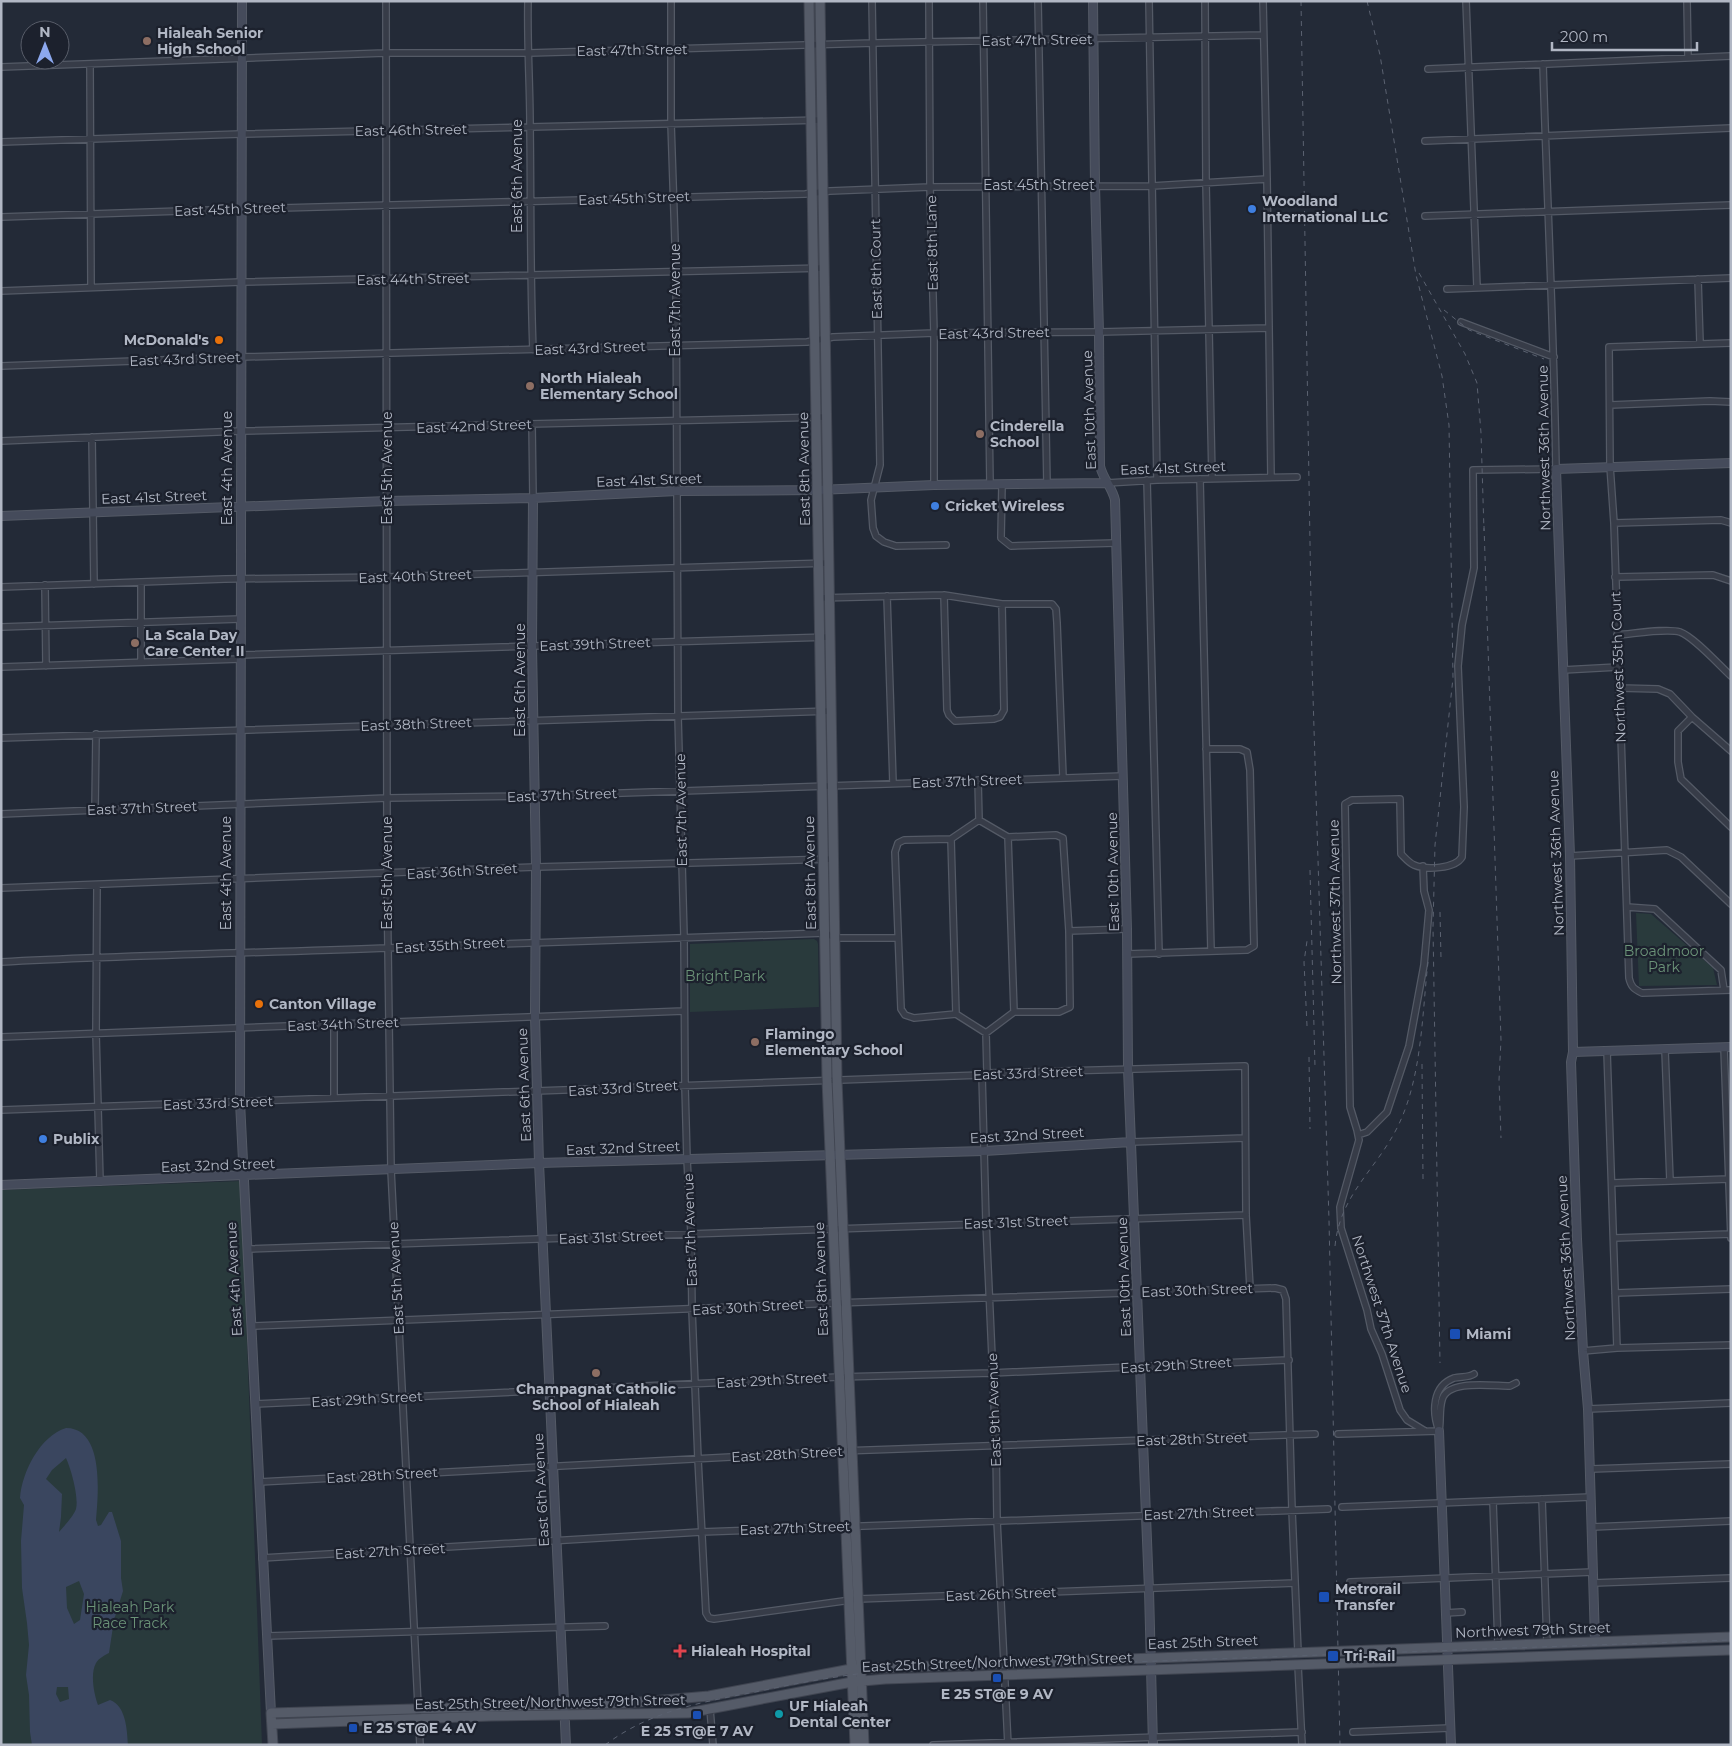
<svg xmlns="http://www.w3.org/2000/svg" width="1732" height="1746" viewBox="0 0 1732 1746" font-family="Montserrat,sans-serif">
  <rect width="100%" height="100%" fill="#232a37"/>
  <path fill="#293a3c" d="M1636 913 1651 914 1713 968 1717 985 1639 986Z
    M814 939 817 941 818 944 819 1007 690 1012V944Z
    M241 1181 262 1745H1V1190Z"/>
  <path fill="#3a465f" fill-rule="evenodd" d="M66 1428C105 1428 98 1496 96 1520L98 1526 101 1525 109 1512H112L121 1541V1578L123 1591 114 1620 109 1653C105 1655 99 1658 96 1663 90 1674 94 1694 98 1705L110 1700C126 1706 127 1729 128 1745H32L30 1732 29 1695 26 1675 29 1645 27 1623 22 1588 21 1541 24 1505 20 1498C22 1472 40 1436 66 1428ZM66 1458C71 1469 79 1497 76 1509 73 1517 64 1526 59 1532L61 1517 62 1494 46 1479 52 1470ZM79 1581 84 1594 80 1620 74 1624 67 1608 66 1587ZM57 1687H68L69 1699 60 1702 56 1694Z"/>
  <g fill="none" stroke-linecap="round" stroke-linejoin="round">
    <g stroke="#545a66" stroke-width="8">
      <path id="street" d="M386 1 387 874 391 1170 420 1745
        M528 1C527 43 530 84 530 126 531 201 530 275 533 350
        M671 1V123L676 272 678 716 684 936 685 1086 687 1159 691 1233 692 1310 698 1459 706 1613 709 1618 714 1619 858 1599 1295 1583
        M872 1 880 465 871 500 873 528 876 536 884 542 896 546 946 545
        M929 1 930 187 934 333V485
        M983 1 990 484
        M1038 1 1047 484
        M1149 1 1157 480
        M1205 1 1206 183 1212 478
        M1263 1 1267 179 1271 477
        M1466 1 1477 287
        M1687 1 1688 58
        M90 64 91 287
        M1 67 385 53H529L874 43 1263 35
        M1428 69 1731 56
        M1425 141 1731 128
        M1 142 241 134 821 120
        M1425 216 1731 205
        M1 217 241 209 805 194 830 191 930 187 1152 186 1267 179
        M1698 279 1700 343
        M1447 289 1731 278
        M1 291 241 282 824 268
        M1461 322 1554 357
        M1731 343 1609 347 1610 466 1614 523 1629 978C1631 987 1634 989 1642 993L1731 990
        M1 366 241 357 807 342 833 337 934 333 1099 332 1269 328
        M1610 405 1710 401 1731 402
        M532 424 533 498
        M92 437 94 584
        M1 441 241 431 826 417
        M1200 479 1211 951
        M1147 480 1159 954
        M1107 483 1157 480 1297 477
        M1002 484 1001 538 1011 546 1116 543
        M1614 523 1721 520 1731 523
        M1615 577 1713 575 1731 581
        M141 582V662
        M45 585 46 666
        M1 587 225 579 387 577 829 563
        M944 595 947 710 949 715 955 721 994 719 1000 717 1004 710 1002 604
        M887 596 893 783
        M819 598 944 595 1002 604H1052L1056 609 1057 623 1063 777
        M1 627 240 619
        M1617 635C1633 634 1666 628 1680 632 1694 637 1719 665 1731 676
        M240 655 830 637
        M1 667 240 659
        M1563 670 1618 667
        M1619 688 1658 689 1670 694 1692 717 1731 751
        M1692 717 1678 731V762L1681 779 1731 827
        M1 738 831 711
        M978 780 979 820
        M95 810 96 734
        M1 814 387 798 534 796 1123 776
        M979 820 1008 837 1056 835 1063 838 1069 931 1070 1007 1059 1012H1014L986 1033 956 1014 914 1018 905 1015 901 1009 895 852 898 843 904 840 951 839Z
        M1008 837 1014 1012
        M951 839 956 1014
        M1570 856 1667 850 1681 857 1731 904
        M97 886 96 1033 100 1182
        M1 888 536 867 834 859
        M1627 907 1655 909 1721 970 1724 990
        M1069 931 1127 929
        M1127 954 1247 950 1254 946 1250 770 1247 752 1240 749H1206
        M1 962C129 955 258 953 386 948 532 943 678 937 825 933L835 938H898
        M986 1033 987 1073
        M1 1037 684 1011
        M1724 1048 1731 1238
        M1665 1050 1670 1181
        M1607 1051 1617 1348
        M982 1075 986 1222 996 1447 997 1520 1008 1745
        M334 1098V1024
        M1 1110 982 1075 987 1073 1245 1066 1246 1215 1250 1288
        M1358 1135 1367 1132 1387 1112 1409 1046 1424 965 1429 910 1424 891 1423 866
        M1131 1142 1245 1138
        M1612 1183 1729 1179
        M1614 1238 1731 1234
        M247 1249 1246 1215
        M1615 1293 1731 1289
        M251 1326 836 1303 1275 1288 1283 1290 1286 1299 1292 1510 1298 1652
        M1583 1351 1617 1348 1731 1345
        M255 1404 839 1377 992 1373 1289 1360
        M1588 1409 1731 1403
        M1425 1431 1407 1420 1400 1410 1382 1354 1371 1329 1367 1310 1341 1228 1340 1207 1359 1140 1357 1130 1350 1107 1345 804 1352 800H1356L1400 799 1401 854C1405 858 1409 863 1414 865 1426 870 1455 869 1462 857L1464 807 1458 666 1462 625 1474 568 1473 470 1556 469C1554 334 1547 199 1543 64
        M1439 1431C1441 1421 1439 1410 1442 1400 1447 1379 1492 1386 1510 1386L1516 1383
        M1439 1431C1432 1412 1432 1386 1454 1378 1461 1376 1468 1378 1474 1374
        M1338 1434 1439 1431
        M1591 1469 1731 1464
        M259 1482 842 1451 1315 1434
        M1542 1499 1547 1643
        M1493 1501 1498 1645
        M1342 1507 1591 1497
        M1592 1527 1731 1521
        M262 1558 701 1532 1328 1509
        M1350 1582 1593 1572
        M1593 1583 1731 1578
        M1445 1613 1462 1612
        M267 1636 605 1626
        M1298 1665 1302 1745
        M710 1709 713 1745
        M1353 1732 1450 1728
        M933 1745 1302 1732"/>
    </g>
    <g stroke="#545a66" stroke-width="10">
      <path id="secondary" d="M242 1 240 1102 271 1713
        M1093 1 1095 185 1099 332 1100 466C1103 479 1112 487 1115 500L1127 929 1128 1069 1149 1590 1153 1745
        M533 498 532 646 536 867 535 1016 539 1163 566 1745
        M1 516 387 501 533 498 677 491 818 490 934 485 1107 483
        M1573 1052 1731 1047
        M1 1185 539 1163 984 1151 1131 1142
        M1439 1431 1451 1745
        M1595 1641 1588 1409 1583 1351 1577 1239 1571 1062 1573 1052 1570 856 1556 469 1731 463"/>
    </g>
    <g stroke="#404551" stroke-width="11">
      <path id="primary" d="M809 1 827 1080 855 1745
        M820 1 837 1080 864 1745
        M272 1724 491 1716 688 1713 852 1682 885 1679 1731 1650
        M273 1745 271 1713 628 1703 709 1696 851 1669 1731 1637"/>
    </g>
    <use href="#street" stroke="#373c48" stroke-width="5.5"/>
    <use href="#secondary" stroke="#454b5b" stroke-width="8"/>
    <use href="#primary" stroke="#555b68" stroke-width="9"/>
    <path stroke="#5b6271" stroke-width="1" stroke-dasharray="5 5" stroke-linecap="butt" d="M1301 1 1312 663 1329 1220 1340 1745
      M1367 1 1380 55 1416 275 1442 376 1449 425 1453 678 1435 845 1433 927 1440 1363
      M1419 273 1465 354 1477 383 1481 433 1484 531
      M1444 310 1469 330 1544 359
      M1484 526 1501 1040 1499 1080 1501 1138
      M1310 870 1315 1067
      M1440 912 1441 959
      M1307 1026 1304 962 1307 941
      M1309 1057 1310 1129
      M1422 1064 1423 1179
      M1335 1246C1340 1194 1377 1169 1398 1126 1422 1077 1422 1015 1428 962
      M605 1745C650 1711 702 1702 755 1692 798 1683 841 1675 884 1671L1731 1640"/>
  </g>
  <g fill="#8d6e63" stroke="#1c212d" stroke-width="2">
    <circle cx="147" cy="41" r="5"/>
    <circle cx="530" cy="386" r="5"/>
    <circle cx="980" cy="434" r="5"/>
    <circle cx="135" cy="643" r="5"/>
    <circle cx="755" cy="1042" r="5"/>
    <circle cx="596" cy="1373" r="5"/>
  </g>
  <g fill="#3f7fe0" stroke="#1c212d" stroke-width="2">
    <circle cx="1252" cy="209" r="5"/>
    <circle cx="935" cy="506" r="5"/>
    <circle cx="43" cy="1139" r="5"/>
  </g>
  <g fill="#e8710a" stroke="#1c212d" stroke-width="2">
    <circle cx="219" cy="340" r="5"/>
    <circle cx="259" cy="1004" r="5"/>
  </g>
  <g fill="#1a4fb4" stroke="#1c212d" stroke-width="2">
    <rect x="1449" y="1328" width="12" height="12" rx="2.5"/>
    <rect x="1318" y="1591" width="12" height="12" rx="2.5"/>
    <rect x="1327" y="1650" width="12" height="12" rx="2.5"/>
    <rect x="992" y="1673" width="10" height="10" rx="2.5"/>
    <rect x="692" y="1710" width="10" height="10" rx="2.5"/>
    <rect x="348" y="1723" width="10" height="10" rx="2.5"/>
  </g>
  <path fill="#e0444e" stroke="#1c212d" stroke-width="2" d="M677.5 1643.5h5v5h5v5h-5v5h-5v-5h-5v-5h5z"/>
  <circle fill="#0f9aa8" stroke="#1c212d" stroke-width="2" cx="779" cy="1714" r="5"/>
  <g text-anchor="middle" stroke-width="4.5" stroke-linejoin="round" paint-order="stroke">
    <g font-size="14" font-weight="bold" fill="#b1b7c4" stroke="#1c212d" text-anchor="start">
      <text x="157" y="38">Hialeah Senior<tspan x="157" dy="16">High School</tspan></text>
      <text x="1262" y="206">Woodland<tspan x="1262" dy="16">International LLC</tspan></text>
      <text x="209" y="345" text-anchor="end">McDonald's</text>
      <text x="540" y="383">North Hialeah<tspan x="540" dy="16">Elementary School</tspan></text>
      <text x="990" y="431">Cinderella<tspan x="990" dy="16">School</tspan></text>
      <text x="945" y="511">Cricket Wireless</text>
      <text x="145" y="640">La Scala Day<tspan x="145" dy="16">Care Center II</tspan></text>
      <text x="269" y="1009">Canton Village</text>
      <text x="765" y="1039">Flamingo<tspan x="765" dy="16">Elementary School</tspan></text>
      <text x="53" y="1144">Publix</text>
      <text x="1466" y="1339">Miami</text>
      <text x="596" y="1394" text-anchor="middle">Champagnat Catholic<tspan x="596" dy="16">School of Hialeah</tspan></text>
      <text x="1335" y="1594">Metrorail<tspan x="1335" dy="16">Transfer</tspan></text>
      <text x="691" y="1656">Hialeah Hospital</text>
      <text x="1344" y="1661">Tri-Rail</text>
      <text x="997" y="1699" text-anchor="middle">E 25 ST@E 9 AV</text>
      <text x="789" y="1711">UF Hialeah<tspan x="789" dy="16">Dental Center</tspan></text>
      <text x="363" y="1733">E 25 ST@E 4 AV</text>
      <text x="697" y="1736" text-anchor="middle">E 25 ST@E 7 AV</text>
    </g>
    <g font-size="14" fill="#b1b7c4" stroke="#1c212d">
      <text transform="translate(1037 40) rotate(-1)" y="5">East 47th Street</text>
      <text transform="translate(632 50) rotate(-1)" y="5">East 47th Street</text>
      <text transform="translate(411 130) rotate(-1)" y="5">East 46th Street</text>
      <text transform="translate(517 176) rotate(-90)" y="5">East 6th Avenue</text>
      <text x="1039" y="190">East 45th Street</text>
      <text transform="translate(634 198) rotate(-2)" y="5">East 45th Street</text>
      <text transform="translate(230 209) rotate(-2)" y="5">East 45th Street</text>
      <text transform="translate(932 243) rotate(-91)" y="5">East 8th Lane</text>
      <text transform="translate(876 269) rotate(-91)" y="5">East 8th Court</text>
      <text transform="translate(413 279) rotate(-1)" y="5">East 44th Street</text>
      <text transform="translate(675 300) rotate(-90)" y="5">East 7th Avenue</text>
      <text transform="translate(994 333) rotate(-1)" y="5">East 43rd Street</text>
      <text transform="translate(590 348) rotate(-2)" y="5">East 43rd Street</text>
      <text transform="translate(185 359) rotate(-2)" y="5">East 43rd Street</text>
      <text transform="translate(1089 410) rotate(-92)" y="5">East 10th Avenue</text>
      <text transform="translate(474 426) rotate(-2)" y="5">East 42nd Street</text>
      <text transform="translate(1544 448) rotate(-91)" y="5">Northwest 36th Avenue</text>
      <text transform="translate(227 468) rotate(-90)" y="5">East 4th Avenue</text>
      <text transform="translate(387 468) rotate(-90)" y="5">East 5th Avenue</text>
      <text transform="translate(1173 468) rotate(-2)" y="5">East 41st Street</text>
      <text transform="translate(804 469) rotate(-91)" y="5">East 8th Avenue</text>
      <text transform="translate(649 480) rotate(-2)" y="5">East 41st Street</text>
      <text transform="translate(154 497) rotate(-2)" y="5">East 41st Street</text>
      <text transform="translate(415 576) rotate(-2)" y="5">East 40th Street</text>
      <text transform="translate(595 644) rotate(-2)" y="5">East 39th Street</text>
      <text transform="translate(1618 667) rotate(-92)" y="5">Northwest 35th Court</text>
      <text transform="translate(520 680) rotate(-90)" y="5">East 6th Avenue</text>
      <text transform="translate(416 724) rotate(-2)" y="5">East 38th Street</text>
      <text transform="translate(967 781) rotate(-2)" y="5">East 37th Street</text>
      <text transform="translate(562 795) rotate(-2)" y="5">East 37th Street</text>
      <text transform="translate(142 808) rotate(-2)" y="5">East 37th Street</text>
      <text transform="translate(681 810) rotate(-91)" y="5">East 7th Avenue</text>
      <text transform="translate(1556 853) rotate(-92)" y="5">Northwest 36th Avenue</text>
      <text transform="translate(462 871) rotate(-3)" y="5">East 36th Street</text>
      <text transform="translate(1113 872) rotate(-91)" y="5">East 10th Avenue</text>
      <text transform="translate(226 873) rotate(-90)" y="5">East 4th Avenue</text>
      <text transform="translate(387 873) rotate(-90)" y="5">East 5th Avenue</text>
      <text transform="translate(810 873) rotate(-91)" y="5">East 8th Avenue</text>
      <text transform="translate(1335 902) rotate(-91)" y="5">Northwest 37th Avenue</text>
      <text transform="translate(450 945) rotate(-3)" y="5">East 35th Street</text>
      <text transform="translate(343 1024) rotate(-2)" y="5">East 34th Street</text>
      <text transform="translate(1028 1073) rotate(-2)" y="5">East 33rd Street</text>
      <text transform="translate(524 1085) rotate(-92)" y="5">East 6th Avenue</text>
      <text transform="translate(623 1088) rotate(-3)" y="5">East 33rd Street</text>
      <text transform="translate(218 1103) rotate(-2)" y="5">East 33rd Street</text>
      <text transform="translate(1027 1135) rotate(-3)" y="5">East 32nd Street</text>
      <text transform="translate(623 1148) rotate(-2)" y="5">East 32nd Street</text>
      <text transform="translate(218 1165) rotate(-2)" y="5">East 32nd Street</text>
      <text transform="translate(1016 1222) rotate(-2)" y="5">East 31st Street</text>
      <text transform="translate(690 1230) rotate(-92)" y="5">East 7th Avenue</text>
      <text transform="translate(611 1237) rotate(-2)" y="5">East 31st Street</text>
      <text transform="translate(1566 1258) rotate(-93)" y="5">Northwest 36th Avenue</text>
      <text transform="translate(1124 1277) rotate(-92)" y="5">East 10th Avenue</text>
      <text transform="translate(396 1278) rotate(-93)" y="5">East 5th Avenue</text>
      <text transform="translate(234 1279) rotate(-93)" y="5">East 4th Avenue</text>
      <text transform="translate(821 1279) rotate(-92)" y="5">East 8th Avenue</text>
      <text transform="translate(1197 1290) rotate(-2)" y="5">East 30th Street</text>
      <text transform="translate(748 1307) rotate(-3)" y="5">East 30th Street</text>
      <text transform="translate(1382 1314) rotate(72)" y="5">Northwest 37th Avenue</text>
      <text transform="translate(1176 1365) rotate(-3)" y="5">East 29th Street</text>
      <text transform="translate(772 1380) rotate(-3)" y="5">East 29th Street</text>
      <text transform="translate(367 1399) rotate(-3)" y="5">East 29th Street</text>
      <text transform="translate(994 1410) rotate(-92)" y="5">East 9th Avenue</text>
      <text transform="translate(1192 1439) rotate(-2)" y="5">East 28th Street</text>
      <text transform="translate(787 1454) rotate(-3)" y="5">East 28th Street</text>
      <text transform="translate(382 1475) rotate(-3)" y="5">East 28th Street</text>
      <text transform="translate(541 1490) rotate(-93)" y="5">East 6th Avenue</text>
      <text transform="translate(1199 1513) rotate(-2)" y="5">East 27th Street</text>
      <text transform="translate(795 1528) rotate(-2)" y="5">East 27th Street</text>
      <text transform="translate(390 1551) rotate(-3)" y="5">East 27th Street</text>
      <text transform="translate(1001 1594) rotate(-2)" y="5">East 26th Street</text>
      <text transform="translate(1533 1630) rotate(-2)" y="5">Northwest 79th Street</text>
      <text transform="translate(1203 1642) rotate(-2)" y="5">East 25th Street</text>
      <text transform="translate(997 1662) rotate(-2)" y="5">East 25th Street/Northwest 79th Street</text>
      <text transform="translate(550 1702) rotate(-1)" y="5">East 25th Street/Northwest 79th Street</text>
    </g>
    <g font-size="14" fill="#6b9378" stroke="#1c212d">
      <text x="1664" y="956">Broadmoor<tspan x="1664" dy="16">Park</tspan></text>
      <text x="725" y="981">Bright Park</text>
      <text x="130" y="1612">Hialeah Park<tspan x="130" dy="16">Race Track</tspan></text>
    </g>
  </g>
  <rect width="1732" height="1746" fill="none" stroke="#b1b7c4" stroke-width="5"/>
  <g transform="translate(45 45)"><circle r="24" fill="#1c212d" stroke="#585d69"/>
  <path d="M0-4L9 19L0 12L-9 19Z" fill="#8ca8ee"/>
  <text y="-8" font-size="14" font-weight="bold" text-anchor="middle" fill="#b1b7c4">N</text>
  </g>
  <path d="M1552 42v8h145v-8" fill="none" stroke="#b1b7c4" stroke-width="2.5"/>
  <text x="1560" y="42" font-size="15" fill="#b1b7c4" stroke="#1c212d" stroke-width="4" paint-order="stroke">200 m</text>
</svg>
